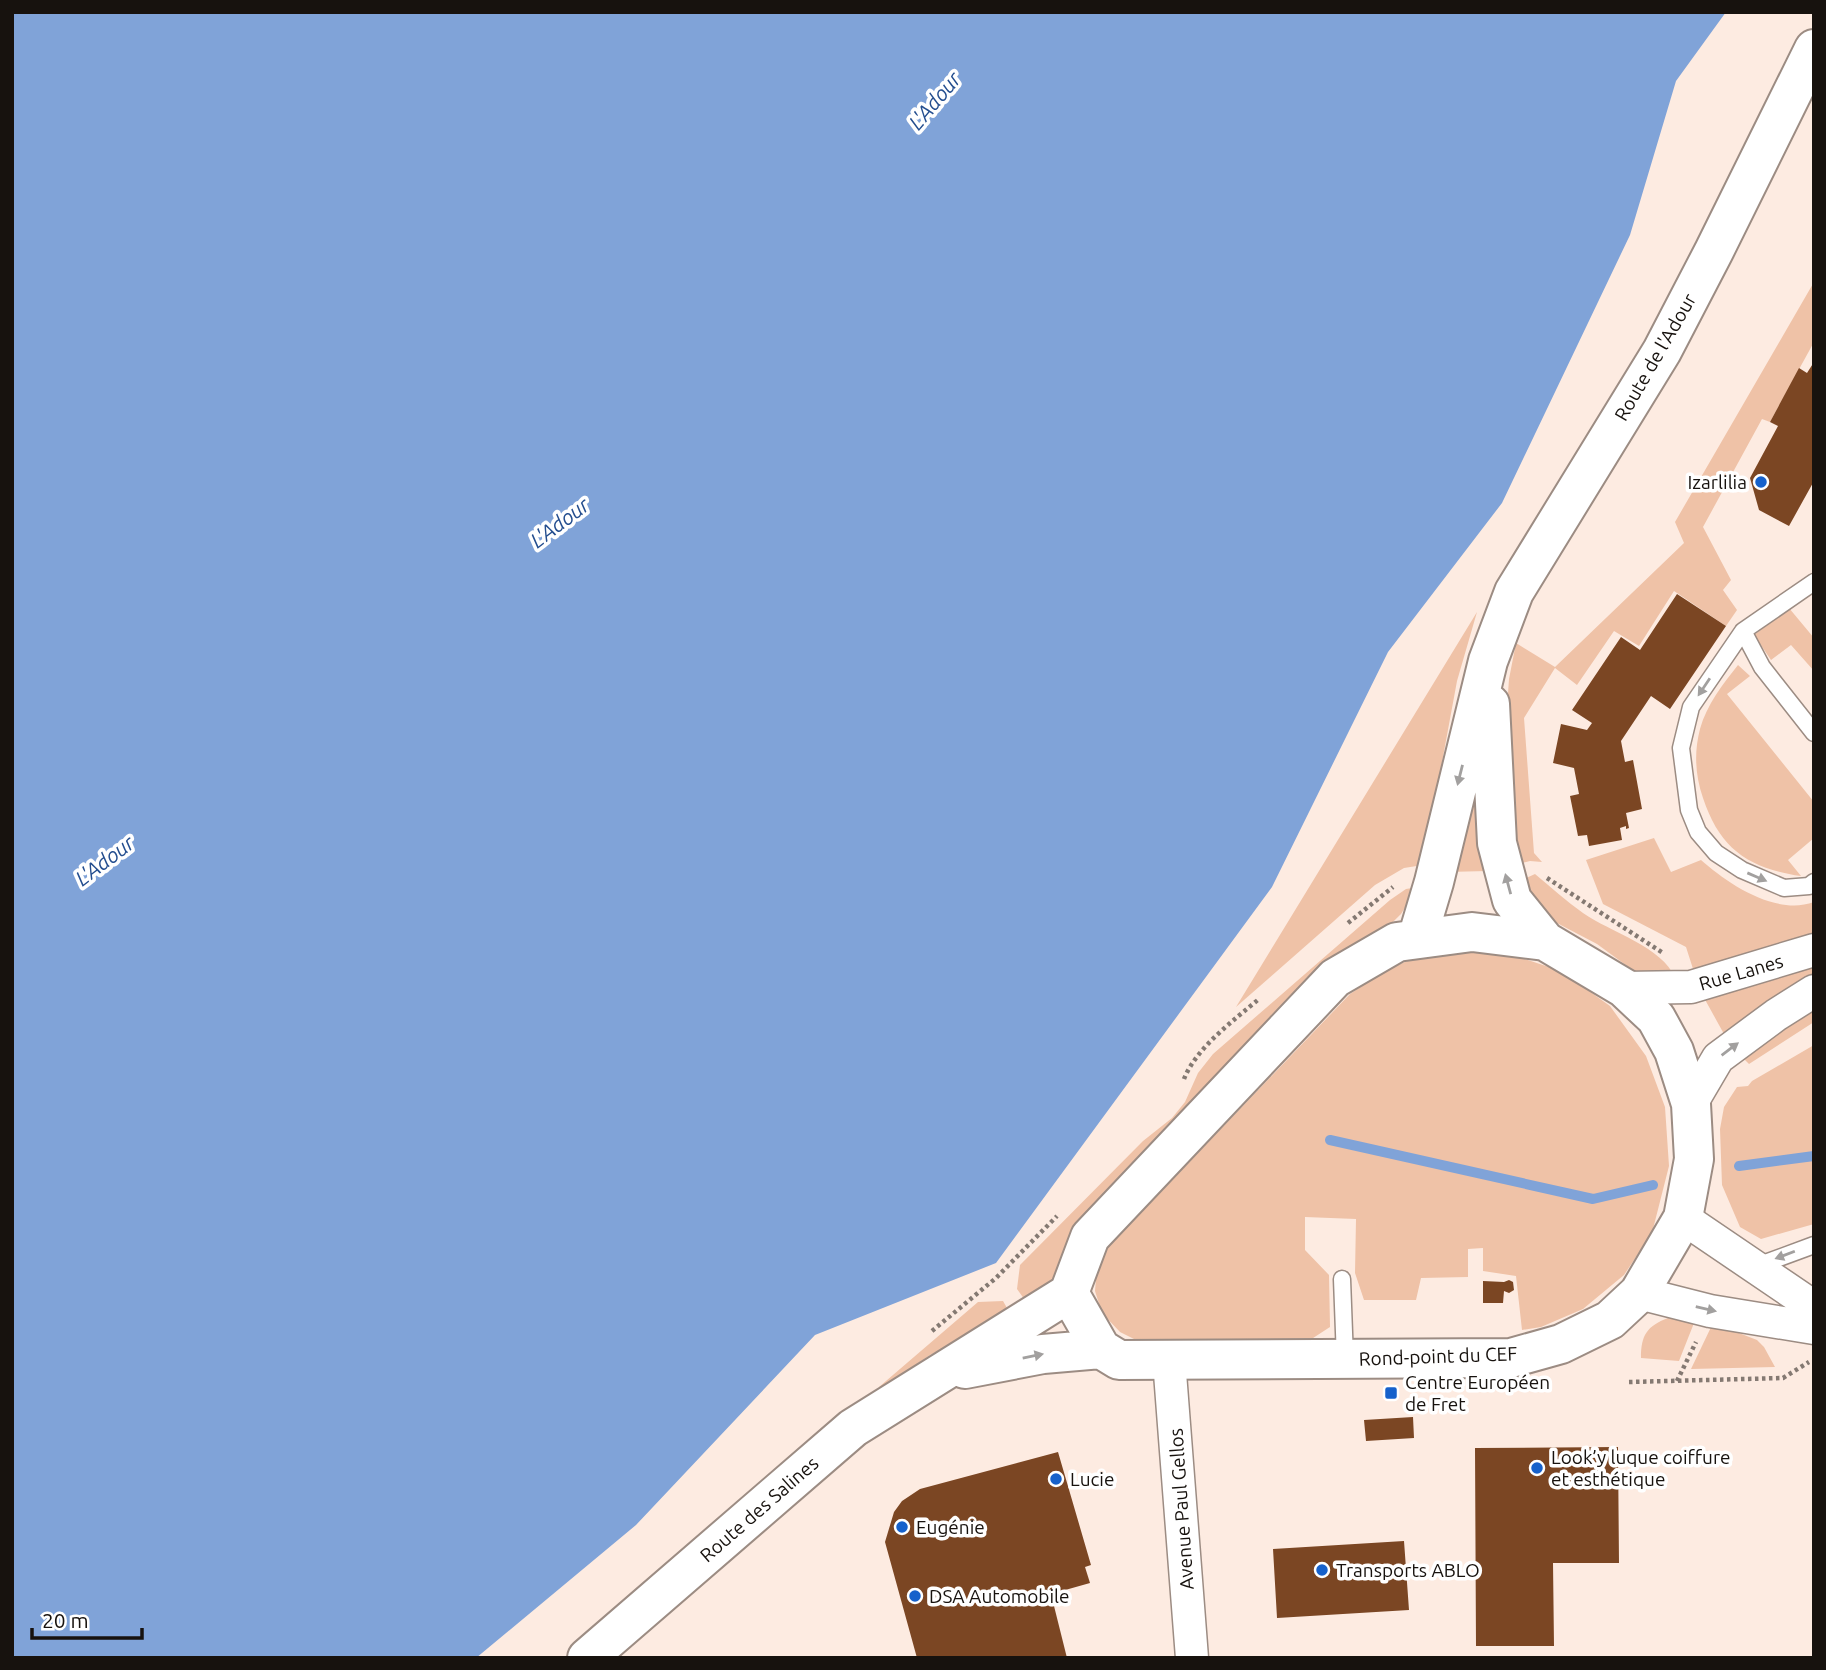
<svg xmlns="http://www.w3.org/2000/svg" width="1826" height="1670" viewBox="0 0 1826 1670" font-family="Ubuntu,sans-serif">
  <rect width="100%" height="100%" fill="#fdebe1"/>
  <path fill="#efc2a7" d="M1814 282V342L1770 422 1762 419 1703 527 1731 580 1723 590 1737 610 1726 626 1674 591 1639 646 1614 631 1577 685 1555 668 1524 718 1534 853 1542 862 1530 861 1518 864 1514 839 1507 708 1509 679 1516 643 1555 667 1684 543 1675 522Z
    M1789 608 1814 638V671L1791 645 1771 660 1754 635Z
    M1477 612 1457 681 1423 865 1404 868 1375 885 1236 1007Z
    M1738 665 1750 676 1727 694 1814 802V838L1788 860 1801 876C1748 868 1720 849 1703 798 1695 775 1694 752 1700 729 1707 704 1723 684 1738 665Z
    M1472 738 1488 871 1446 872Z
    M1654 838 1671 872 1701 860C1728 884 1776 916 1814 902V938L1694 972 1686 947 1603 904 1586 860Z
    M1535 874C1551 887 1566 901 1583 913 1610 932 1663 947 1675 978L1638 974 1597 944 1555 922 1530 896 1522 880Z
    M1418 887 1401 914 1067 1245 1051 1283 1027 1303 1017 1289 1020 1265 1143 1141 1172 1118 1185 1102 1198 1073 1213 1054 1390 900 1406 889Z
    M1463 951 1510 954 1561 971 1610 1006 1646 1056 1665 1107 1669 1166 1652 1233 1624 1275 1583 1309 1541 1327 1522 1330 1516 1276 1483 1271V1248L1468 1249V1277L1421 1278 1416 1300H1364L1355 1273 1356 1219 1305 1217V1250L1329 1275 1330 1327 1310 1340 1148 1346 1120 1332 1102 1313 1095 1291 1097 1267 1108 1247 1350 994 1383 972 1420 955Z
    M1814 964V978L1724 1034 1703 996Z
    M1814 1010V1022L1749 1064 1741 1056Z
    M1814 1045V1224L1761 1239 1740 1227 1722 1185 1720 1129 1724 1107 1737 1087 1748 1086 1752 1081Z
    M1003 1301 1011 1315 930 1355 880 1389 879 1387 978 1302Z
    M1668 1318 1694 1323 1679 1361 1641 1358C1641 1335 1647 1326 1668 1318Z
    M1713 1323 1757 1340 1764 1347 1775 1367 1691 1369Z"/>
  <path fill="#80a3d8" d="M12 12H1726L1676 81 1630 235 1502 503 1388 652 1272 887 996 1263 815 1335 636 1525 476 1658H12Z"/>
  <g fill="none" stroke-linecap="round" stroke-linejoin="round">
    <path stroke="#80a3d8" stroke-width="10" d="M1330 1140 1593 1199 1653 1185
      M1739 1166 1814 1156"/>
  </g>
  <path fill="#7b4623" d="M1814 362V481L1789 526 1759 510 1750 478 1778 426 1770 422 1799 368 1807 373Z
    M1677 594 1726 626 1670 709 1651 696 1621 741 1625 762 1633 760 1642 809 1626 813 1629 828 1626 829V826L1620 828 1622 840 1589 846 1587 835 1578 836 1570 796 1579 794 1574 768 1553 763 1561 724 1587 730 1592 723 1572 710 1621 637 1640 650Z
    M1509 1280 1513 1282 1514 1290 1509 1293 1504 1291 1503 1303H1483V1281L1504 1282Z
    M1413 1417 1414 1438 1366 1441 1364 1420Z
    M1618 1447 1619 1563H1553L1554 1646H1476L1475 1448Z
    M1058 1452 1091 1565 1085 1567 1090 1583 1051 1594 1067 1658H917L885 1542 894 1512 902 1501 920 1489Z
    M1404 1541 1409 1610 1277 1618 1273 1549Z"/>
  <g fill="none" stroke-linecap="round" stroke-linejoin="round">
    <g stroke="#9c8c83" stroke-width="19">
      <path id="service" d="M1814 582 1743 631 1691 707 1681 748 1689 810 1698 832 1716 853 1742 870 1784 888 1809 886 1814 882
        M1743 631 1762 667 1814 733
        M1757 1266 1814 1245
        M1342 1279 1345 1359"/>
    </g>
    <g stroke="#9c8c83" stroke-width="35">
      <path id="minor" d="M1624 988 1691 987 1814 950
        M1691 1104 1718 1058 1776 1015 1814 991
        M1683 1218 1814 1307
        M1639 1293 1710 1311 1814 1328
        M1169 1360 1192 1658"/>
    </g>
    <g stroke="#9c8c83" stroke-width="42">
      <path id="secondary" d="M1490 704 1497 843 1512 900 1545 941
        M1472 932 1545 941 1624 988 1656 1018 1674 1051 1691 1104 1694 1159 1683 1218 1639 1293 1610 1320 1561 1344 1511 1358 1119 1360 1101 1349 1069 1293 1090 1237 1335 978 1397 942Z
        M1417 939 1434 882 1488 661 1514 592 1662 351 1714 251 1814 49
        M965 1369 1043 1354 1101 1349
        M587 1658 853 1428 1069 1293"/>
    </g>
    <path stroke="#847972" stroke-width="4.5" stroke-dasharray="3.5 3.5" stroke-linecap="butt" d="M1547 878 1663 953
      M1348 923 1393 887
      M1184 1079C1196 1048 1234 1020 1259 999
      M932 1331 996 1278 1057 1216
      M1677 1381 1696 1342
      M1629 1382 1783 1378 1809 1362"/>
    <use href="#service" stroke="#fff" stroke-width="16"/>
    <use href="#minor" stroke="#fff" stroke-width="32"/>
    <use href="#secondary" stroke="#fff" stroke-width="38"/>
  </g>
  <defs><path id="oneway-solid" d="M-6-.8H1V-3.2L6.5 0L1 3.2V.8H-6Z" transform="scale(1.75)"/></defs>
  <g fill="#a2a09f">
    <use href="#oneway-solid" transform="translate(1704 687) rotate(124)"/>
    <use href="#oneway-solid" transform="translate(1460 775) rotate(104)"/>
    <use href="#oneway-solid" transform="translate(1757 877) rotate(23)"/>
    <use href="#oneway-solid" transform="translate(1508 884) rotate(-105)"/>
    <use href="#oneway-solid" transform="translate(1730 1049) rotate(-37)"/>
    <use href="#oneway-solid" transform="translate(1785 1255) rotate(159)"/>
    <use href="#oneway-solid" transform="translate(1706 1309) rotate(13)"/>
    <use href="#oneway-solid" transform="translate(1033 1356) rotate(-11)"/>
  </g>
  <g fill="#1661cb" stroke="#fff" stroke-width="2.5">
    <circle cx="1761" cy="482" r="7"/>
    <rect x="1384" y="1386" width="14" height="14" rx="3.5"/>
    <circle cx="1537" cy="1468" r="7"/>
    <circle cx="1056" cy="1479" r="7"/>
    <circle cx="902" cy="1527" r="7"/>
    <circle cx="1322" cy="1570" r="7"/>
    <circle cx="915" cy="1596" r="7"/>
  </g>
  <g text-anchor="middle" stroke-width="7" stroke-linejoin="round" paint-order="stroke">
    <g font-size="19" fill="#17120e" stroke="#fff">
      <text transform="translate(1655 357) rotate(-60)" y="7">Route de l'Adour</text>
      <text transform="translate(1741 972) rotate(-16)" y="7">Rue Lanes</text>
      <text transform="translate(1438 1356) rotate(-2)" y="7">Rond-point du CEF</text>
      <text transform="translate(759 1509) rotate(-41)" y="7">Route des Salines</text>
      <text transform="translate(1181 1509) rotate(-94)" y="7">Avenue Paul Gellos</text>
    </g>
    <g font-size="19" fill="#17120e" stroke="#fff" text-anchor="start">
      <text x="1747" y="489" text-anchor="end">Izarlilia</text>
      <text x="1405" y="1389">Centre Européen<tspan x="1405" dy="22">de Fret</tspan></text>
      <text x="1551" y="1464">Look’y luque coiffure<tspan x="1551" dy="22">et esthétique</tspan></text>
      <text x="1070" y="1486">Lucie</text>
      <text x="916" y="1534">Eugénie</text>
      <text x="1336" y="1577">Transports ABLO</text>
      <text x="929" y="1603">DSA Automobile</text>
    </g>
    <g font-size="21" font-style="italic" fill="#244e8f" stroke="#fff">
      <text transform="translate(935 101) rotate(-50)" y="7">L'Adour</text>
      <text transform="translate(560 523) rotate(-37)" y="7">L'Adour</text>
      <text transform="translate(105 861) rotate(-37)" y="7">L'Adour</text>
    </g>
  </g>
  <rect width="1826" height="1670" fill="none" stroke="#17120e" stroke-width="28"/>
  <path d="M32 1628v10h110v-10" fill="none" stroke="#17120e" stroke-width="3.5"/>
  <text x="42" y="1628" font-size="21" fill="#17120e" stroke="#ffffff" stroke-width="5" paint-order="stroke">20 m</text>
</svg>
